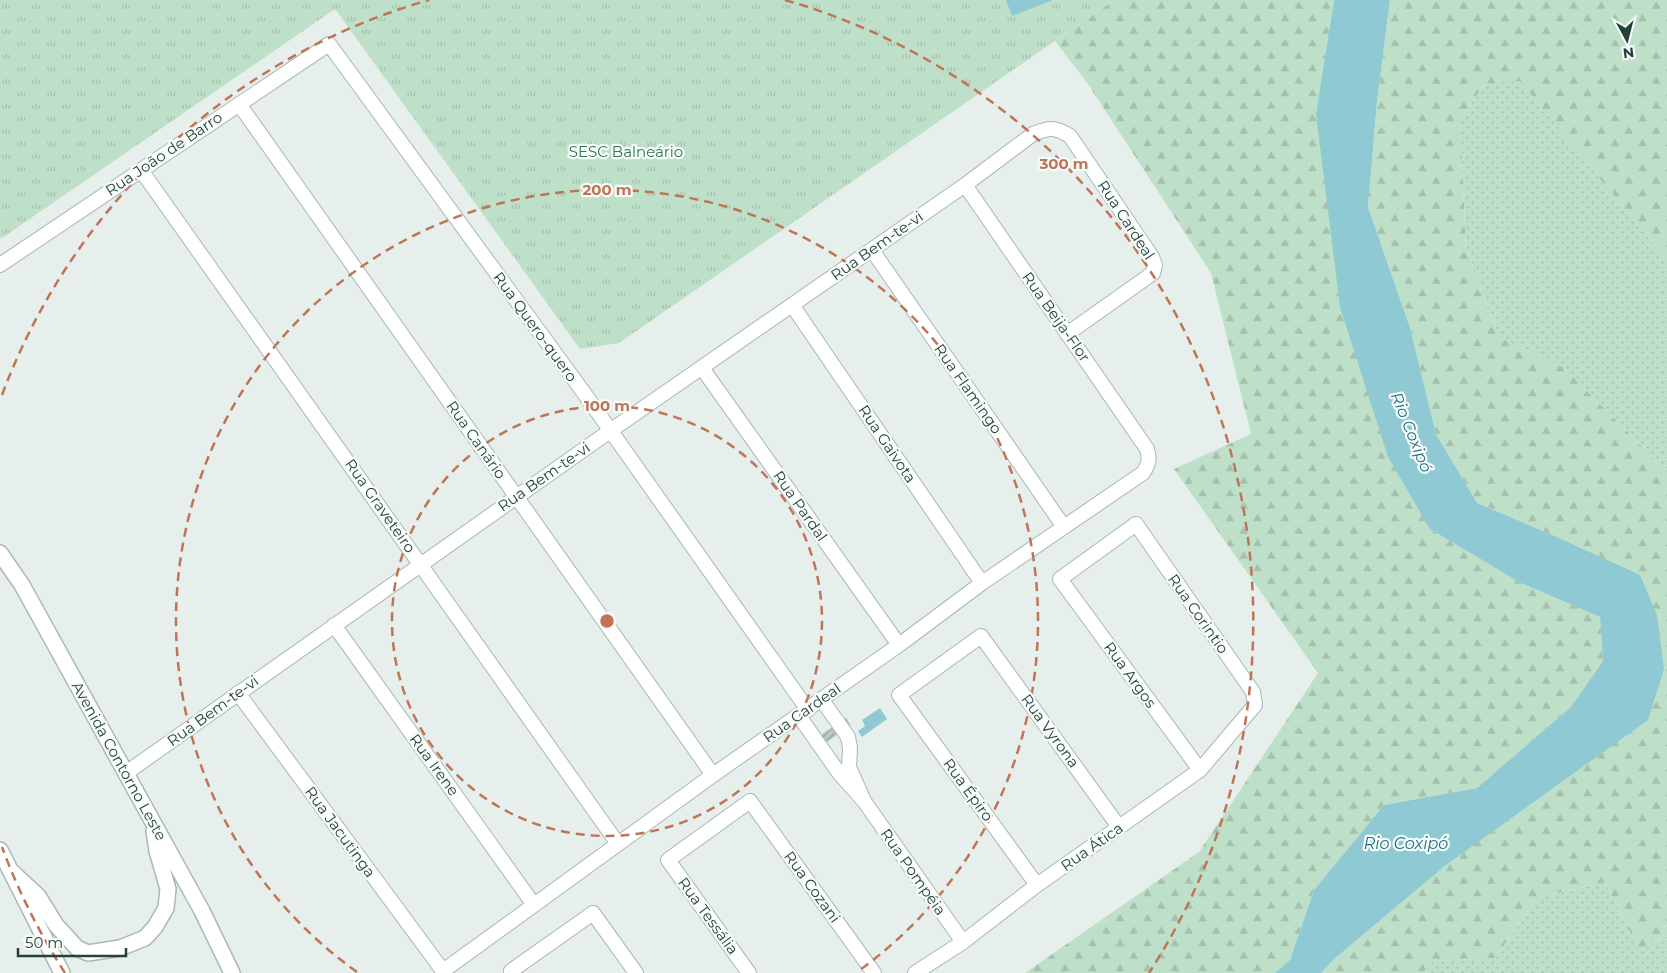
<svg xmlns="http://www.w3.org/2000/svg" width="1667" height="973" viewBox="0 0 1667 973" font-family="Montserrat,sans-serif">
  <defs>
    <pattern id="grass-dots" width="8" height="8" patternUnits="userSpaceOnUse" patternTransform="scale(1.25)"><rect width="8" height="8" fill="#bfe0c8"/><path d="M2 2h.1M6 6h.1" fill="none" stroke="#a4c1ad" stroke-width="1.8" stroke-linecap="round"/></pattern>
    <pattern id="forest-firs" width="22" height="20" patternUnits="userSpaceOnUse" patternTransform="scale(1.25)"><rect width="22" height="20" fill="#bfe0c8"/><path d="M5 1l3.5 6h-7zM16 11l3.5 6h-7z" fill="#a4c1ad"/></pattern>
    <pattern id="park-tufts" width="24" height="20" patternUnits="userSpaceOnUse" patternTransform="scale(1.25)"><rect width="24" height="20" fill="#bfe0c8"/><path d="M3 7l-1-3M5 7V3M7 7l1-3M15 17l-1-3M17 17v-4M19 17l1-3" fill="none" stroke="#a4c1ad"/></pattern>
    <pattern id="building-hatch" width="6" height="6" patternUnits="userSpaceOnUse" patternTransform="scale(1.25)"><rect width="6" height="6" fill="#bbcac4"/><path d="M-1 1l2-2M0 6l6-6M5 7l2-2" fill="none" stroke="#98a6a0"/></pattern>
  </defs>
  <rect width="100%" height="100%" fill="#e6efeb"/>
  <path fill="url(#grass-dots)" d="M1520 80 1667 260V471L1564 368 1499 337 1466 246 1460 120 1484 84Z
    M1605 882 1639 950 1662 937 1667 925V973H1423L1433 961 1495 958 1537 898Z"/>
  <path fill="url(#forest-firs)" d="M1114 0H1334L1316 114 1430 529 1519 582 1600 617 1603 661 1571 707 1477 788 1384 805 1314 890 1290 960 1275 973H1025L1199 852 1318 673 1174 469 1251 434 1211 273 1088 84 1055 41Z
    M1390 0H1667V260L1520 81 1484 84 1460 120 1466 246 1499 337 1564 368 1667 471V925L1662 937 1639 950 1605 882 1537 898 1495 958 1433 961 1423 973H1321L1333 960 1446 865 1664 669 1550 534 1477 503 1436 434 1410 328 1368 207 1377 101Z"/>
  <path fill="url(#park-tufts)" d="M0 0H1114L619 343 580 349 335 9 2 238 0 237Z"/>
  <path fill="#8ec9d4" d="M1006 0H1053L1012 16Z
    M1334 0H1390L1377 101 1368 207 1410 328 1436 434 1477 503 1550 534 1640 575 1657 615 1664 669 1648 720 1446 865 1333 960 1321 973H1275L1290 960 1314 890 1384 805 1477 788 1571 707 1603 661 1600 617 1519 582 1430 529 1388 457 1340 307 1316 114Z
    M880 708 887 719 862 737 858 731 865 726 862 720Z"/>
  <path fill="url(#building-hatch)" stroke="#b8c9c2" d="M846 718 850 725 818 748 813 741Z"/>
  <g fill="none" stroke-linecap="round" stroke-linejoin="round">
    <g stroke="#a8b8b2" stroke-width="16">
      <path id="minor" d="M239 104 713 775
        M141 170 618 844
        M872 250 1064 527
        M0 265 329 44 584 393 808 710
        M792 305 982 583
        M702 368 899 645
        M334 625 534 905
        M238 693 443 971 713 775 899 645 982 583 1143 473C1149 464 1150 459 1147 449L965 185
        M799 716 839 773 864 801 849 767 850 748 848 737 822 700
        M126 773 610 431 965 185 1033 134C1050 127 1055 127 1070 136L1152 257 1155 265 1153 273 1067 334
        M864 801 963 942
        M1037 885 899 695 981 636 1119 827
        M512 973 511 971 593 913 636 973
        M749 973 668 860 750 801 874 973
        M915 973 963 942 1037 885 1200 770 1255 705 1253 692 1136 524 1060 579 1200 770"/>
    </g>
    <g stroke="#a8b8b2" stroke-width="18">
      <path id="tertiary" d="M0 553 22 585 202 911 232 973
        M0 850 62 973
        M10 870 38 896 56 925 77 948 88 953 120 948 145 938 155 927 166 908 168 889 157 851 154 831"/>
    </g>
    <use href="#minor" stroke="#fff" stroke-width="14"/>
    <use href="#tertiary" stroke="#fff" stroke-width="15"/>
  </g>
  <g fill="none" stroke="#c07456" stroke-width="2.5" stroke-dasharray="9 6">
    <circle cx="607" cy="621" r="215"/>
    <path d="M357 972A431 431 0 1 1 857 972"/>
    <path d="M65 973A646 646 0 0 1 2 847M2 395A646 646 0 0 1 429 0M785 0A646 646 0 0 1 1149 973"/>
  </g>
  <g text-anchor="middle" stroke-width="4.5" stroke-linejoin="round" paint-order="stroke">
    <g font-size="15" fill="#2d7a4b" stroke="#f7fbf9">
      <text x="626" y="157">SESC Balneário</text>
    </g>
    <g font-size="15" fill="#24423a" stroke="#f7fbf9">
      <text transform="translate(164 154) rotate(-34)" y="5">Rua João de Barro</text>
      <text transform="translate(1126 220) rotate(57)" y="5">Rua Cardeal</text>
      <text transform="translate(877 246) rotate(-35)" y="5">Rua Bem-te-vi</text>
      <text transform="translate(1056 317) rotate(55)" y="5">Rua Beija-Flor</text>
      <text transform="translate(535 327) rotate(54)" y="5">Rua Quero-quero</text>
      <text transform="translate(968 389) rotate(55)" y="5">Rua Flamingo</text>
      <text transform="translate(476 440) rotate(55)" y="5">Rua Canário</text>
      <text transform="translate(887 444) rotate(56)" y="5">Rua Gaivota</text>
      <text transform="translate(544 477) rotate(-35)" y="5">Rua Bem-te-vi</text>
      <text transform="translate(380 506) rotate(55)" y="5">Rua Graveteiro</text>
      <text transform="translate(800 506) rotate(55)" y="5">Rua Pardal</text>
      <text transform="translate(1198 614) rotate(55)" y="5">Rua Corintio</text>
      <text transform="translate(1130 675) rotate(54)" y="5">Rua Argos</text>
      <text transform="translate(213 711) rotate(-36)" y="5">Rua Bem-te-vi</text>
      <text transform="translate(802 713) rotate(-35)" y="5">Rua Cardeal</text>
      <text transform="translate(1050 731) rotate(54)" y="5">Rua Vyrona</text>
      <text transform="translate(119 761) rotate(61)" y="5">Avenida Contorno Leste</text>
      <text transform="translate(434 765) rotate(54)" y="5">Rua Irene</text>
      <text transform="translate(968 790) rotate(54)" y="5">Rua Épiro</text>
      <text transform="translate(340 832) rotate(54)" y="5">Rua Jacutinga</text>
      <text transform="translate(1092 847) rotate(-35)" y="5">Rua Ática</text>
      <text transform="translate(913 872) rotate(55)" y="5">Rua Pompéia</text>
      <text transform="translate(812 887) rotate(54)" y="5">Rua Cozani</text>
      <text transform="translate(708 916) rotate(54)" y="5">Rua Tessália</text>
    </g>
    <g font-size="16" font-style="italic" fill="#1c6f80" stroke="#f7fbf9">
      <text transform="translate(1412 432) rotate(68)" y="6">Rio Coxipó</text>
      <text x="1406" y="849">Rio Coxipó</text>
    </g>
  </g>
  <circle cx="607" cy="621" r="8" fill="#c07456" stroke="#f7fbf9" stroke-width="2.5"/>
  <g font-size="15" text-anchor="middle" font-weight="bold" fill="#c07456" stroke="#f7fbf9" stroke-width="4.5" stroke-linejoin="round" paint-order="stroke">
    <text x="1064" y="169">300 m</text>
    <text x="607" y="195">200 m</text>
    <text x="607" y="411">100 m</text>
  </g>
  <g transform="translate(1627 40) rotate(173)" stroke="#f7fbf9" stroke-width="4" paint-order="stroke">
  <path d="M0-4L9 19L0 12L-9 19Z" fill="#24423a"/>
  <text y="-8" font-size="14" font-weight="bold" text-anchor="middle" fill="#24423a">N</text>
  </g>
  <path d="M18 948v8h108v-8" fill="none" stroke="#24423a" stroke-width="2.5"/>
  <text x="25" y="948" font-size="15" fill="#24423a" stroke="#f7fbf9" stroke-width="4" paint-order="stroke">50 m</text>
</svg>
